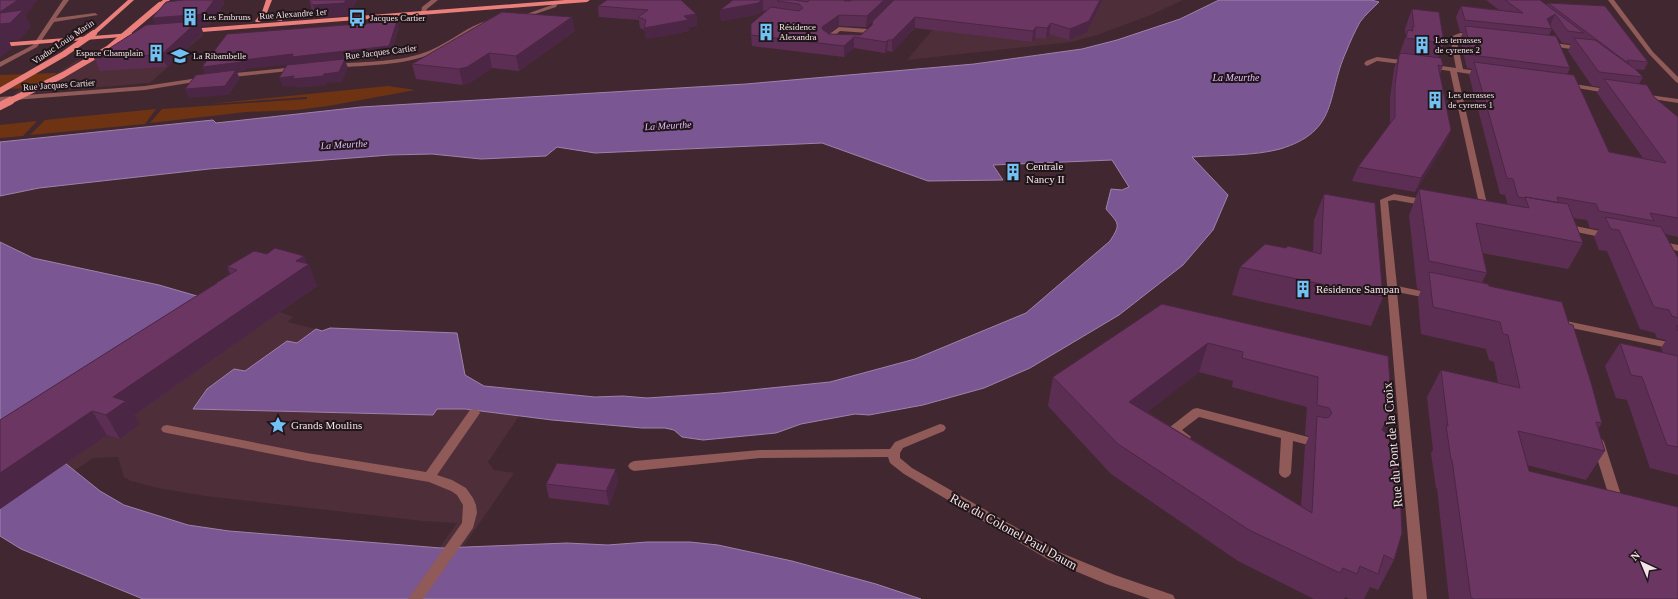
<svg xmlns="http://www.w3.org/2000/svg" width="1678" height="599" viewBox="0 0 1678 599" font-family="Georgia,serif">
  <rect width="100%" height="100%" fill="#412830"/>
  <path fill="#4e2e39" d="M958 0H1183L1153 14 1097 35 1071 42 907 60Z
    M204 34 150 83 13 94 21 89 35 88 77 60 103 58 149 38Z
    M305 283 317 286 280 312 293 317 287 322 316 329 297 343 286 341 194 409 432 415 437 409H465L519 416 488 462 494 470 514 473 427 599H403L457 523 423 521 206 496 158 488 131 481 124 477 118 457 93 458 74 471 0 454Z"/>
  <path fill="#6e3313" d="M57 73 35 88 0 89V75Z
    M388 86 415 90 328 106 296 110 246 112 150 123 162 109 307 99V97L210 104Z
    M156 109 145 124 30 135 45 120Z
    M37 121 23 136 0 138V125Z"/>
  <path fill="#7a5792" stroke="#9f81ac" d="M1219 0H1371L1379 2C1373 8 1365 15 1360 22 1355 31 1350 42 1346 52 1326 97 1339 131 1280 149 1254 156 1220 155 1192 157L1228 195 1213 230 1183 265 1119 315 1030 368 984 388 923 405 869 415 855 414 801 424 776 433 703 440 682 437 674 430 665 428H642L552 420 465 409H437L433 415 193 409 207 389 234 369 245 371 287 341 297 343 316 329 322 331 330 328 457 333 465 375 484 386 595 397 623 396 647 398 721 393 830 382 915 359 1026 313 1110 241C1121 224 1119 224 1106 209L1111 189 1122 190 1129 187 1112 160 993 165 1003 180 928 181 822 143 595 153 557 147 546 156 481 159 432 154 390 155 209 169 39 188 0 196V142L213 120 216 123 361 107 746 84 974 64 1082 49 1117 40 1180 19Z
    M0 242 33 258 159 285 228 305 30 435 100 491 124 505 188 525 229 531 441 548 567 543 608 545 647 542H690L718 545 792 561 876 584 921 599H143L21 549 0 536Z"/>
  <g fill="none" stroke-linecap="round" stroke-linejoin="round">
    <path fill="#8f5a58" fill-rule="evenodd" d="M63 0H69L56 18 95 13 98 15 54 22 37 47 0 67V62L33 45Z
      M431 0H438L427 9 425 13H421L422 7Z
      M1608 0H1614L1653 52 1678 77V83L1676 82 1649 54Z
      M555 1 558 3 556 7 523 18 518 17 552 5Z
      M489 20 492 22 491 23C470 30 454 45 434 53 402 66 367 65 334 68L331 66 334 64C366 61 401 63 431 50 452 41 467 26 489 20Z
      M839 27 868 29 871 31 868 33 840 31 830 39 833 41V43H829L824 40V38Z
      M1460 33H1476L1479 35 1476 37 1456 38 1463 69 1484 72 1487 74 1484 76 1457 72 1489 213 1485 216 1481 213 1450 71 1428 68 1425 66 1428 64 1456 68 1450 37Z
      M1547 42 1583 47 1586 49 1583 51 1545 45 1544 44Z
      M1377 57 1409 61 1412 63 1409 65 1377 61 1367 66 1364 64 1366 61Z
      M296 67 299 69 298 70 225 78 222 76 225 74Z
      M205 77 208 79 207 80 145 90 0 101V97L145 86Z
      M1567 83 1613 90 1616 92 1613 94 1565 86 1564 85Z
      M1642 94 1678 99V103L1640 97 1638 96Z
      M1394 194 1427 200 1431 203 1427 206 1394 200 1388 201 1397 286 1436 294 1437 296 1432 299 1397 292 1427 599H1413L1380 200Z
      M1565 224 1610 233 1615 236 1610 239 1562 229 1561 227Z
      M1659 241 1678 245V251L1656 246 1654 244Z
      M1561 320 1678 344V350L1557 325 1556 323Z
      M1197 408 1312 438 1316 439 1318 442 1316 445 1312 446 1293 441 1291 473 1289 476 1285 478 1281 476 1279 473 1281 438 1199 417 1182 430 1191 437 1189 440C1182 442 1172 437 1168 430L1170 427 1193 409Z
      M474 409 478 410 480 413 437 475 452 480 466 488 473 498 476 505 477 513 473 528 423 599H408L462 523 463 505 457 495 451 491 429 482 307 461 167 433 163 432 161 429 163 426 167 425 307 453 426 472 470 410Z
      M940 424 944 425 946 428 944 431 903 448 900 453V458L912 468 1059 552 1115 575 1173 595 1175 599H1150L1106 584 1049 560 904 474 890 463 888 457 760 458 634 471 630 469 628 466 630 463 634 461 760 450 890 449 895 442Z
      M1598 438 1602 439 1604 442 1622 498 1621 501 1616 503 1605 500 1604 497 1608 493 1592 442 1594 439Z"/>
    <path fill="#eb7f7c" fill-rule="evenodd" d="M128 0H134L96 34H92V32Z
      M163 0H170L162 6H158V4Z
      M266 0H272L266 15 282 19V21L263 18 260 22H256L255 21 262 12Z
      M565 0H590L587 2 189 33 186 31 189 29Z
      M132 33 135 35 134 36 0 47V43Z"/>
    <path stroke="#eb7f7c" stroke-width="6" d="M0 91 64 54 94 33
      M8 102 63 75 109 48 160 5"/>
    <path stroke="#eb7f7c" stroke-width="8" d="M0 106 10 101"/>
  </g>
  <path fill="#5d2e54" fill-rule="evenodd" d="M185 0H223L224 4 208 26H201L203 33 167 67 100 71 94 58 155 24Z
    M309 0H357L348 15 317 18 312 10Z
    M607 0 696 14 697 26 688 27 689 31 646 39 645 30 640 28 639 20 599 17 598 6Z
    M733 0H1103L1087 32 1069 40 1049 34 1046 39 1035 38 1032 42 915 28 892 52 887 51 885 53 854 48 844 57 752 46 751 35 767 10 763 11 759 14 721 21 720 10ZM873 21 872 25 861 35 829 34H828L839 26 866 27Z
    M1486 0H1540L1547 5 1548 3 1648 62 1644 70 1635 69 1643 77 1639 84 1678 117V237L1665 234 1678 258V475L1650 468 1627 400 1616 398 1605 366 1620 343 1663 353 1661 348 1666 340 1657 338 1655 333 1640 329 1607 251 1599 250 1594 237 1599 229 1590 228 1587 220 1573 218 1583 243 1568 269 1482 253 1487 273 1482 282 1489 286 1569 324 1602 423 1598 429 1605 451 1586 480 1527 465 1529 471 1678 599H1449L1437 488H1436L1431 453 1433 450 1427 397 1441 370 1498 383 1494 362 1489 360 1486 349 1421 334 1418 298 1421 290 1417 289 1409 215 1419 189 1508 205 1505 195 1500 194 1469 75 1472 69 1467 68 1460 39 1463 32H1460L1456 17 1461 6 1499 10ZM1551 27 1562 43 1571 44 1568 51 1592 86 1600 87 1597 93 1643 158 1609 152 1567 74 1570 68 1549 35 1552 29Z
    M1412 9 1444 43 1438 58 1443 66 1440 74 1451 130 1445 144 1415 192 1352 181 1358 167 1390 124V98L1394 69 1406 36 1405 29Z
    M575 31 519 71 492 68 471 82 463 85 416 79 412 64Z
    M1324 194 1383 297 1371 326 1232 295 1240 267 1286 248 1313 252 1314 220Z
    M267 254 304 256 317 286 134 415 140 424 120 439 107 435 0 509V420L216 284V283L230 274 227 267Z
    M1162 304 1391 394 1389 399 1385 432 1394 560 1378 590 1370 587 1364 599H1349L1345 597 1344 599H1314L1238 561 1111 474 1048 406 1053 377ZM1199 372 1233 381 1232 387 1307 407 1305 435 1309 436 1305 446 1301 506 1147 412Z
    M618 482 609 505 549 498 546 484Z"/>
  <path fill="#4c2645" d="M14 0H37L38 1 32 6 33 8 26 14 27 16H26L31 27 19 40 9 41 12 48 0 58V12Z
    M214 0H223L224 4 208 26H201L203 33 167 67 161 55 157 30 152 18Z
    M346 0H357L348 15 317 18 313 5Z
    M763 0V11L759 14 721 21 720 10Z
    M844 0H853L844 8Z
    M884 0H894L866 27 867 16Z
    M1100 0H1103L1087 32 1069 40 1070 29Z
    M696 14 697 26 688 27 689 31 646 39 644 28 684 16Z
    M1555 14 1550 26 1547 19Z
    M839 15V26L822 38V27Z
    M572 17 575 31 519 71 516 56Z
    M915 17V28L892 52V40Z
    M397 21 399 29 391 55 345 60 348 68 342 82 327 83 326 85 296 88 295 86 283 87 279 78 294 64 247 69 245 71 237 72 240 79 229 95 189 98 185 89 206 76 202 67 243 60 293 54Z
    M1051 23 1049 34 1046 39 1047 28Z
    M1036 27 1035 38 1032 42 1033 31Z
    M854 37V48L844 57V46Z
    M888 40 887 51 885 53 886 42Z
    M489 53 492 68 471 82 463 85 459 69Z
    M1451 130 1445 144 1415 192 1421 178Z
    M304 256 308 265 309 264 317 286 134 415 140 424 120 439 106 415 113 397 296 261Z
    M1208 343 1199 372 1122 431 1129 402Z
    M92 411 107 435 0 509V473Z
    M1389 424 1375 454 1370 455 1384 425Z
    M616 469 618 482 609 505 606 491Z"/>
  <path fill="#6c3662" stroke="#4c2645" fill-rule="evenodd" d="M0 0H18L0 12Z
    M184 0H214L204 14 152 18 166 2Z
    M309 0H346L344 3 313 5Z
    M607 0H681L696 14 684 16 688 20 644 28 646 20 638 17 648 10 598 6Z
    M733 0H762L758 3 720 10Z
    M779 0H794L808 2 810 0H844V1H850L852 0H884L867 16 839 15 822 27V29L829 34 861 35 872 25 873 21 894 0H1100L1089 21 1070 29 1051 23 1047 28 1036 27 1033 31 915 17 892 40H888L886 42 854 37 844 46 751 35V24L771 7 799 11 803 8 799 4 777 1Z
    M1505 0H1540L1584 33 1568 31 1555 14 1547 19 1552 29 1465 20 1461 6 1523 13Z
    M1548 3 1605 6 1648 62 1627 60 1629 64Z
    M1412 9 1439 12 1444 43 1406 38 1408 30 1413 31 1412 27H1414Z
    M23 10 10 23 0 24V13Z
    M502 12 572 17 516 56 489 53 467 67 459 69 412 64Z
    M198 21 161 55 94 58 146 25Z
    M397 21 389 46 292 57 293 54 243 60 241 62 202 67 227 34Z
    M1465 26 1556 36 1570 68 1472 55Z
    M1574 38 1595 40 1635 69 1643 77 1599 72Z
    M1401 53 1441 58 1443 66 1438 65 1451 130 1421 178 1358 167 1395 117V85L1399 56Z
    M345 59 339 72 324 74 323 76 293 79 294 76 279 78 287 65Z
    M1474 62 1574 75 1609 152 1666 163 1604 79 1647 85 1654 97 1678 117V218L1650 213 1654 221 1599 211 1596 204 1557 197 1559 203 1525 197V198L1518 197 1513 179 1507 178Z
    M236 70 225 86 185 89 196 75Z
    M1419 189 1529 208 1525 197 1568 204 1583 243 1476 223 1487 273 1429 261Z
    M1324 194 1375 203 1383 297 1240 267 1265 244 1286 248 1288 246 1321 254Z
    M1605 217 1661 227 1678 258V318L1672 316 1669 310 1654 307 1619 230 1611 229Z
    M275 248 304 256 296 261 309 264 113 397 126 401 106 415 92 411 0 473V420L217 283H216L237 270 227 267 254 251 267 254Z
    M1429 272 1488 284 1489 286 1562 302 1569 324 1573 325 1592 386 1602 423 1596 422 1605 451 1518 431 1529 471 1678 507V599H1474L1471 598 1452 460H1451L1446 425 1448 426 1441 370 1520 388 1508 335 1503 334 1500 322 1433 307Z
    M1162 304 1388 356 1391 394H1389V424L1384 425 1382 430 1389 435 1391 463 1399 466 1402 533 1394 560 1384 555 1378 574 1360 566 1357 574 1343 568 1340 573 1249 530 1118 444 1053 377ZM1208 343 1243 352 1242 358 1318 377 1317 405 1329 408 1332 413 1329 417 1325 418 1317 416 1312 513 1129 402Z
    M1676 326H1678V331Z
    M1620 343 1678 356V447L1667 445 1642 377 1631 375Z
    M557 463 616 469 606 491 546 484Z"/>
  <defs>
    <g id="building-bare" transform="scale(1.38)"><path d="M-4-6H4V6H1V3H-1V6H-4ZM-2.5-4.3h1.7v1.8h-1.7ZM.8-4.3h1.7v1.8H.8ZM-2.5-1h1.7V.8h-1.7ZM.8-1h1.7V.8H.8Z" fill="#72c1f5" stroke="#201519" stroke-width="2.5" paint-order="stroke"/></g>
    <g id="bus-bare" transform="scale(1.38)"><path d="M-5-6H5V4H4V6H2V4H-2V6H-4V4H-5ZM-3.5-4V0h7V-4ZM-3.5 1.2v1.5H-2V1.2ZM2 1.2v1.5H3.5V1.2Z" fill="#72c1f5" stroke="#201519" stroke-width="2.5" paint-order="stroke"/></g>
    <g id="school-bare" transform="scale(1.38)"><path d="M0-5L7-2L0 1L-7-2ZM-4 1L0 2.5L4 1V4Q0 6-4 4Z" fill="#72c1f5" stroke="#201519" stroke-width="2.5" paint-order="stroke"/></g>
    <g id="sight-bare" transform="scale(1.38)"><path d="M0-6L1.8-2.2L6-1.7L2.9 1.2L3.7 5.4L0 3.3L-3.7 5.4L-2.9 1.2L-6-1.7L-1.8-2.2Z" fill="#72c1f5" stroke="#201519" stroke-width="2.5" paint-order="stroke"/></g>
  </defs>
  <g fill-rule="evenodd">
    <use href="#building-bare" x="190" y="17"/>
    <use href="#bus-bare" x="357" y="18"/>
    <use href="#building-bare" x="766" y="32"/>
    <use href="#building-bare" x="1422" y="45"/>
    <use href="#building-bare" x="156" y="53"/>
    <use href="#school-bare" x="180" y="56"/>
    <use href="#building-bare" x="1435" y="100"/>
    <use href="#building-bare" x="1013" y="172"/>
    <use href="#building-bare" x="1303" y="289"/>
    <use href="#sight-bare" x="278" y="425"/>
  </g>
  <g text-anchor="middle" stroke-width="4" stroke-linejoin="round" paint-order="stroke">
    <g font-size="9" fill="#f4e3e8" stroke="#201519">
      <text transform="translate(293 14) rotate(-4)" y="3">Rue Alexandre 1er</text>
      <text transform="translate(63 42) rotate(-34)" y="3">Viaduc Louis Marin</text>
      <text transform="translate(381 52) rotate(-7)" y="3">Rue Jacques Cartier</text>
      <text transform="translate(59 85) rotate(-4)" y="3">Rue Jacques Cartier</text>
    </g>
    <g font-size="9" fill="#f4e3e8" stroke="#201519" text-anchor="start">
      <text x="203" y="20">Les Embruns</text>
      <text x="370" y="21">Jacques Cartier</text>
      <text x="779" y="30">Résidence<tspan x="779" dy="10">Alexandra</tspan></text>
      <text x="1435" y="43">Les terrasses<tspan x="1435" dy="10">de cyrenes 2</tspan></text>
      <text x="143" y="56" text-anchor="end">Espace Champlain</text>
      <text x="193" y="59">La Ribambelle</text>
      <text x="1448" y="98">Les terrasses<tspan x="1448" dy="10">de cyrenes 1</tspan></text>
    </g>
    <g font-size="10" font-style="italic" fill="#e2baff" stroke="#201519">
      <text x="1236" y="81">La Meurthe</text>
      <text transform="translate(668 125) rotate(-3)" y="4">La Meurthe</text>
      <text transform="translate(344 144) rotate(-3)" y="4">La Meurthe</text>
    </g>
    <g font-size="11" fill="#f4e3e8" stroke="#201519" text-anchor="start">
      <text x="1026" y="170">Centrale<tspan x="1026" dy="13">Nancy II</tspan></text>
      <text x="1316" y="293">Résidence Sampan</text>
      <text x="291" y="429">Grands Moulins</text>
    </g>
    <g font-size="13" fill="#f4e3e8" stroke="#201519">
      <text transform="translate(1392 445) rotate(-95)" y="5">Rue du Pont de la Croix</text>
      <text transform="translate(1014 531) rotate(29)" y="5">Rue du Colonel Paul Daum</text>
    </g>
  </g>
  <g transform="translate(1642 563) rotate(316)" stroke="#201519" stroke-width="3" paint-order="stroke">
  <path d="M0-3L7 15L0 10L-7 15Z" fill="#f4e3e8"/>
  <text y="-6" font-size="11" font-weight="bold" text-anchor="middle" fill="#f4e3e8">N</text>
  </g>
</svg>
